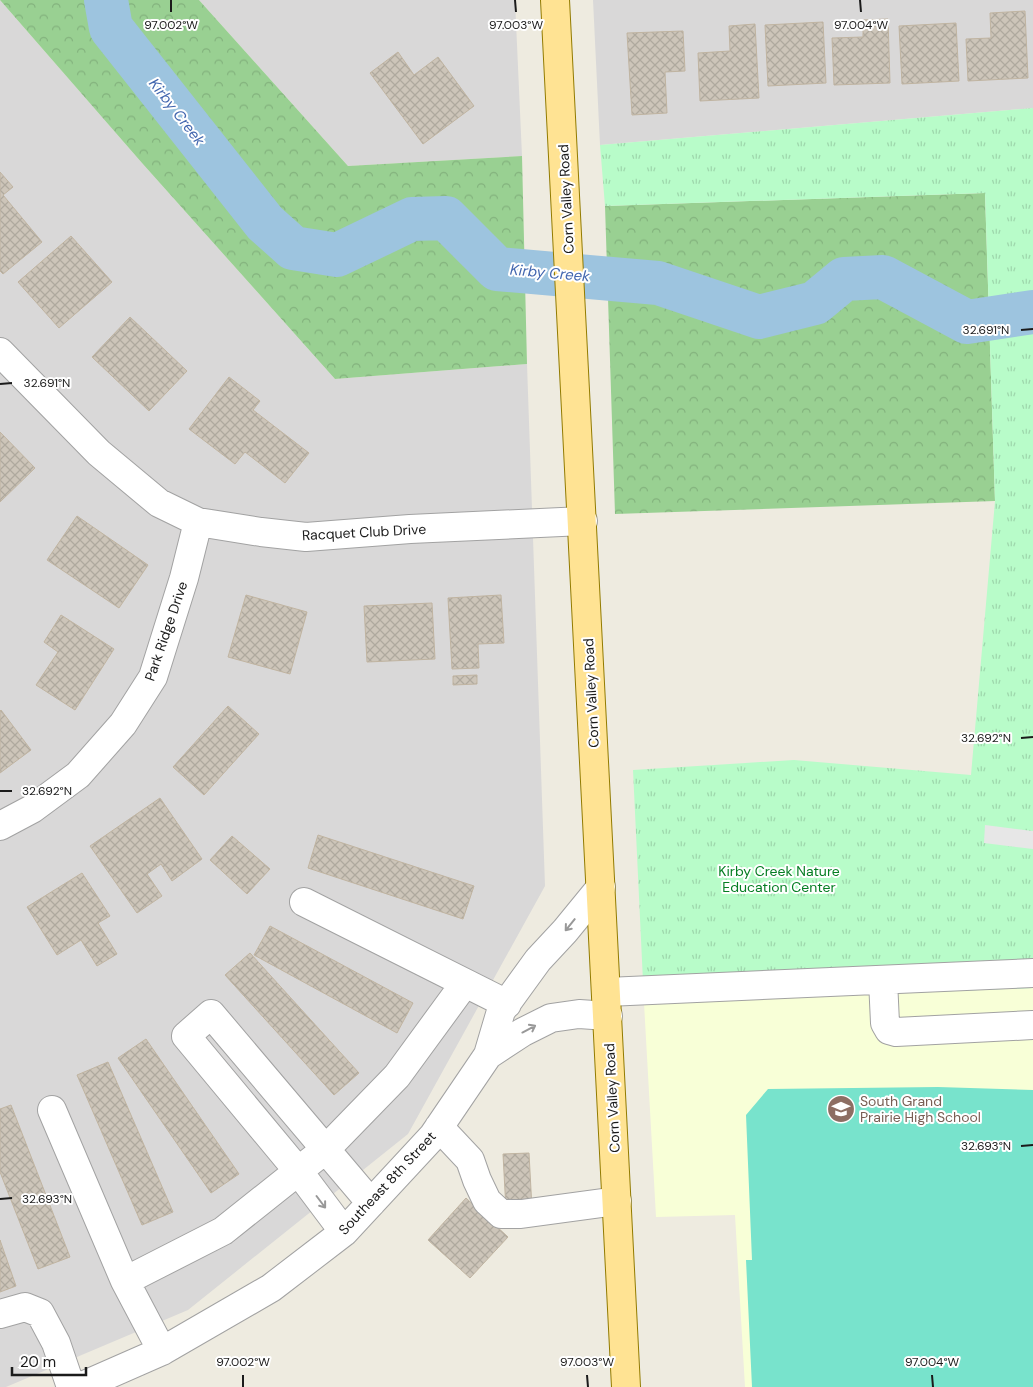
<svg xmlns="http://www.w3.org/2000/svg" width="1033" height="1387" viewBox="0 0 1033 1387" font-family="'DM Sans',sans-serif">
  <defs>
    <pattern id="forest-crowns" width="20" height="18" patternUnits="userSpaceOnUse" patternTransform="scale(1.25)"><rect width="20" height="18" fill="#99d092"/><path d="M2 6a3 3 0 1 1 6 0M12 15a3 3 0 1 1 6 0" fill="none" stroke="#83b27d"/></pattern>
    <pattern id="park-tufts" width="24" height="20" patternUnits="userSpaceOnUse" patternTransform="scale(1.25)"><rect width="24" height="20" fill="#b8fcc9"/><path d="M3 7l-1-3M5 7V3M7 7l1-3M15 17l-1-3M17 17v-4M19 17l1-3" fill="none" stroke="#9ed7ac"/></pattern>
    <pattern id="building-cross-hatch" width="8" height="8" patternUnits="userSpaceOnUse" patternTransform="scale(1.25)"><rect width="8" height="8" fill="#cdc5b9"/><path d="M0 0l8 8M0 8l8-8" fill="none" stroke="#afa99e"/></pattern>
  </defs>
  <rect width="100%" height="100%" fill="#eeebe0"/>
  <path fill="#d9d8d8" d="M0 0 142 163 335 379 527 364 545 886 408 1134 188 1310 6 1387H0Z
    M199 0H515L522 156 348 166Z
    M593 0H1033V108L600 145Z"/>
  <path fill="#f8ffd7" d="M1033 988V1387H745L735 1215 656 1217 644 1003Z"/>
  <path fill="url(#forest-crowns)" d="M0 0H199L348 166 522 156 527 364 335 379 142 163Z
    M985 193 995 501 615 514 605 206Z"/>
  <path fill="url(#park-tufts)" d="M1033 108V988L644 1003 633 770 794 760 971 775 995 501 985 193 605 206 600 145Z"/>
  <path fill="#78e3cc" d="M938 1087 1033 1090V1387H752L746 1260H752L746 1115 768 1089Z"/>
  <path fill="#e7e7e7" d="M985 825 1033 831V849L984 843Z"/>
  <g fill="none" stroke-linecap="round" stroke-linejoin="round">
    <path stroke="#9dc4df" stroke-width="44" d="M106 0 111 28 265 223 293 248 337 255 412 219 446 218 497 269 658 283 759 317 815 303 844 279 883 277 967 322 1033 312"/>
  </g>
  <path fill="url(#building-cross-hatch)" stroke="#c0b4a1" d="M1025 11 1028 78 968 81 966 39 991 38 990 13Z
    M888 19 890 83 834 85 832 38 863 37V20Z
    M823 22 826 83 768 86 765 25Z
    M956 23 959 81 902 84 899 26Z
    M755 24 759 98 700 101 698 53 730 51 729 26Z
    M683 31 685 71 665 72 667 113 632 115 627 33Z
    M398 52 414 75 438 57 474 106 423 144 370 73Z
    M0 172 13 187 3 195 42 242 3 274 0 271Z
    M71 236 112 282 59 328 18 282Z
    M130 317 187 371 149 411 92 357Z
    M229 377 260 401 253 410 309 453 285 483 245 452 235 464 189 429Z
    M0 432 35 468 0 502Z
    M77 516 148 565 119 608 47 560Z
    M246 595 307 612 290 674 228 657Z
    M501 595 504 643 478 644 479 668 452 669 448 598Z
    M432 603 435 659 367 662 364 606Z
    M61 615 114 649 75 710 36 685 58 652 44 642Z
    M477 675V684L453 685V676Z
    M228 706 259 734 204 795 173 767Z
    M1 710 31 750 0 773V711Z
    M160 798 202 859 172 881 161 864 147 874 162 896 137 913 90 846Z
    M318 835 474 886 463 919 308 868Z
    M232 836 270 869 247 894 210 860Z
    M82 873 110 916 98 923 117 954 97 966 81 940 57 955 27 907Z
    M270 926 413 1003 397 1033 254 955Z
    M250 953 359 1073 334 1095 225 975Z
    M146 1039 239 1174 211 1193 118 1058Z
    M108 1062 173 1212 142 1225 77 1075Z
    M11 1105 70 1257 38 1269 0 1172V1109Z
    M529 1153 532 1209 506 1210 503 1154Z
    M466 1198 508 1237 470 1278 428 1240Z
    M0 1240 16 1286 0 1292Z"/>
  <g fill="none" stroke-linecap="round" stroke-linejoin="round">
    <g stroke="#a2a2a2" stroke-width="30">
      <path id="minor" d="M0 352 99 453 159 503 198 522 261 532 306 537 410 529 583 521
        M0 826 32 809 78 775 123 724 153 677 184 578 198 522
        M304 902 507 1004
        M883 980 885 1023 889 1030 896 1032 1033 1025
        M607 992 1033 973
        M488 1055 523 1032 551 1018 579 1014 608 1016
        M52 1110 125 1281
        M439 1127 470 1160 477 1180 487 1201 501 1214H521L617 1201
        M344 1232 299 1172 186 1036 211 1014 371 1203
        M0 1314 25 1307 40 1313 56 1343 71 1387
        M162 1351 125 1281 223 1231 326 1149 397 1076 465 983
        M80 1387 162 1351 271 1288 344 1232 433 1136 488 1055 501 1011 538 960 565 931 601 887"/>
    </g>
    <g stroke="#927b00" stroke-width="30">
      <path id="major" d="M555 0 626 1387"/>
    </g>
    <use href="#minor" stroke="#fff" stroke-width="28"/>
    <use href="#major" stroke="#ffe393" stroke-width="28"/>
  </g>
  <defs><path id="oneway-shaft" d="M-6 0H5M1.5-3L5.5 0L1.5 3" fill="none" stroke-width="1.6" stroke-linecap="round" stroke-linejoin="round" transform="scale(1.25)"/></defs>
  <g stroke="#989898">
    <use href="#oneway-shaft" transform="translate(570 925) rotate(129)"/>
    <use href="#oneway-shaft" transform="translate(529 1029) rotate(-28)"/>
    <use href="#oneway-shaft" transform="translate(321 1202) rotate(53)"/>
  </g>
  <path fill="none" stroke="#1b1b1b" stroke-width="2" d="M171 0V12M515 0 516 12M860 0 861 12M1021 330 1033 329M0 384 12 383M1021 738 1033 737M0 791H12M1021 1146 1033 1145M0 1199 12 1198M243 1375V1387M587 1375 588 1387M932 1375 933 1387"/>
  <defs>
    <g id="school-disc" transform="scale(1.4375)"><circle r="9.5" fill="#8d6e63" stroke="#fff"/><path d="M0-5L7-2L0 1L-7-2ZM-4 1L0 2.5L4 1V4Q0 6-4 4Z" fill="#fff"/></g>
  </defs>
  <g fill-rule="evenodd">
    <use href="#school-disc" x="841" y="1109"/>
  </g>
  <g text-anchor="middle" stroke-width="4" stroke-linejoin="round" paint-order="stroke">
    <g font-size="14" fill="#1b1b1b" stroke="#fff">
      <text transform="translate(566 199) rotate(-93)" y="5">Corn Valley Road</text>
      <text transform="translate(364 532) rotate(-3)" y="5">Racquet Club Drive</text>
      <text transform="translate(166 631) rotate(-71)" y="5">Park Ridge Drive</text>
      <text transform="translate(591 693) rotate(-93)" y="5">Corn Valley Road</text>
      <text transform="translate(612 1098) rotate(-93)" y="5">Corn Valley Road</text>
      <text transform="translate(387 1183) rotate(-47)" y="5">Southeast 8th Street</text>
    </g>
    <g font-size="14" fill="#057e23" stroke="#fff">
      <text x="779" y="876">Kirby Creek Nature<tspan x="779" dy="16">Education Center</tspan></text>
    </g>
    <g font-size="14" fill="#785e54" stroke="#fff" text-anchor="start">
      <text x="860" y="1106">South Grand<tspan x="860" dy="16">Prairie High School</tspan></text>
    </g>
    <g font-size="15" font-style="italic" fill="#4367af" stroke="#fff">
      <text transform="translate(177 112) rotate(52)" y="5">Kirby Creek</text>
      <text transform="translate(550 273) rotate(5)" y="5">Kirby Creek</text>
    </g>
  </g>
  <g font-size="12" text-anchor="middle" fill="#1b1b1b" stroke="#fff" stroke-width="4" stroke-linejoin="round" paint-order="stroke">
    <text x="171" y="29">97.002°W</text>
    <text x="516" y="29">97.003°W</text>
    <text x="861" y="29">97.004°W</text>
    <text x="986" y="334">32.691°N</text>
    <text x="47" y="387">32.691°N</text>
    <text x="986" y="742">32.692°N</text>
    <text x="47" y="795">32.692°N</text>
    <text x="986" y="1150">32.693°N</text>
    <text x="47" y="1203">32.693°N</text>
    <text x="243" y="1366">97.002°W</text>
    <text x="587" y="1366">97.003°W</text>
    <text x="932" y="1366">97.004°W</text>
  </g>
  <path d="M12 1367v8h74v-8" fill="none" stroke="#1b1b1b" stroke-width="2.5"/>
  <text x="20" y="1367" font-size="15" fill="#1b1b1b" stroke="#ffffff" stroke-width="4" paint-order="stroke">20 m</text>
</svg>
